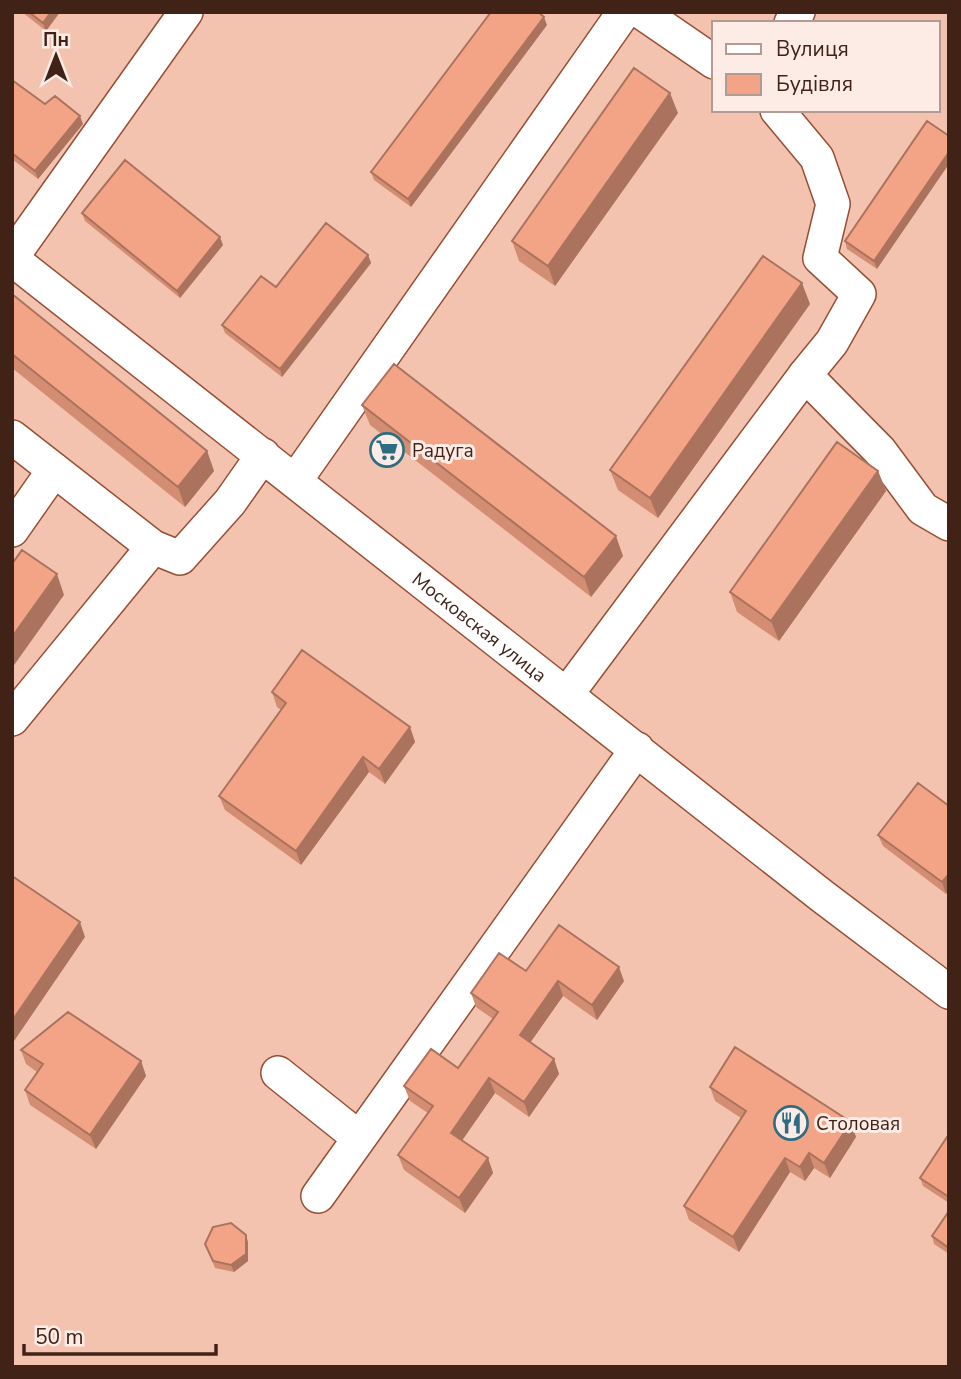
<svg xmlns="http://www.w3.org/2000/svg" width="961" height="1379" viewBox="0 0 961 1379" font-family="'Nunito Sans',sans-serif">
  <rect width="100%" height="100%" fill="#f4c3b0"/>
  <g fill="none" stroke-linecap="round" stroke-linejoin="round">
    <g stroke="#974f34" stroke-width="36">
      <g id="minor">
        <path d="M641 12 714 62"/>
        <path d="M791 23 798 12"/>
        <path d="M777 110 817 158 833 204 820 258 859 294 832 342 805 375 880 451 923 509 949 524"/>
        <path d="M12 257 186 12"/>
        <path id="s1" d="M12 259 822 896 949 992"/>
        <path d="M12 437 153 547 180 558 230 502 263 455"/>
        <path d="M295 481 624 12"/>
        <path d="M12 530 54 470"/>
        <path d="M567 694 805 375"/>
        <path d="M12 719 153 547"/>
        <path d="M278 1073 358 1137"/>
        <path d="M318 1196 637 749"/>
      </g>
    </g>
    <use href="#minor" stroke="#fff" stroke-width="33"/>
  </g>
  <path fill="#d28d73" d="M22 12H60L46 31Z
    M547 25 411 207 374 180 371 172Z
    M12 80 45 104 83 124 38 179 12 159Z
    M678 113 555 286 519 261 512 241Z
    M927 121 877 269 847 249 845 241Z
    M82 213 223 245 180 298 85 221Z
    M368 255 371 263 282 377 225 333 222 325 276 287Z
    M12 294 207 451 214 471 185 507 12 368Z
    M810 304 658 518 618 490 610 470Z
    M362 405 623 556 591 597 370 425Z
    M878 471 886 491 779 641 737 612 730 592Z
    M272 692 410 727 415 742 385 784 369 772 301 865 225 810 219 796 281 710 277 707Z
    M918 783 946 894 883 846 878 835Z
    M526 971 624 981 597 1020 563 996 530 1043 554 1059 559 1074 529 1117 495 1093 462 1140 488 1158 493 1173 465 1213 404 1170 398 1155 428 1113 410 1101 404 1086 458 1068 493 1019 476 1007 471 993Z
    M21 1050 141 1061 146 1076 96 1149 30 1105 25 1090 37 1072 26 1064Z
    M710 1087 851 1122 856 1137 830 1178 814 1168 805 1181 790 1172 739 1252 689 1220 684 1206 741 1118 715 1101Z
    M949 1138V1203L923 1186 920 1178Z
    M949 1211V1254L934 1244 932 1236Z
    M248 1242V1261L234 1272 215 1268 205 1244Z"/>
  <path fill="#ab735e" d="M51 12H60L46 31 43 23Z
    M544 17 547 25 411 207 408 199Z
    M670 93 678 113 555 286 548 266Z
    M80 116 83 124 38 179 35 171Z
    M949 152V164L877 269 874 261Z
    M220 237 223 245 180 298 177 291Z
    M368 255 371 263 282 377 280 369Z
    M802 283 810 304 658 518 650 498Z
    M207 451 214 471 185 507 178 487Z
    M878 471 886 491 779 641 771 621Z
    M616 536 623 556 591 597 584 577Z
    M57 574 64 595 12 668V637Z
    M410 727 415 742 385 784 379 769Z
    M363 757 369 772 301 865 296 851Z
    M949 874V891L946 894 942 882Z
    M80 922 85 937 12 1044V1021Z
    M619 967 624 981 597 1020 592 1005Z
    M558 981 563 996 525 1050 520 1035Z
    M554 1059 559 1074 529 1117 524 1102Z
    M141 1061 146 1076 96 1149 90 1135Z
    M489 1078 495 1093 457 1148 451 1133Z
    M851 1122 856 1137 830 1178 824 1163Z
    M809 1153 814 1168 805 1181 800 1167Z
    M488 1158 493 1173 465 1213 459 1198Z
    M785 1158 790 1172 739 1252 733 1237Z
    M246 1235 248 1242V1261L234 1272 231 1265Z"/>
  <path fill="#f4a486" stroke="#ab735e" stroke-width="2" d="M29 12H51L43 23Z
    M491 12H538L544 17 408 199 371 172Z
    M634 68 670 93 548 266 512 241Z
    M12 80 45 104 55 96 80 116 35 171 12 153Z
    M927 121 949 136V152L874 261 845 241Z
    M125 160 220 237 177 291 82 213Z
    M326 223 368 255 280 369 222 325 261 276 276 287Z
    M763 256 802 283 650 498 610 470Z
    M12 294 207 451 178 487 12 354Z
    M394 364 616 536 584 577 362 405Z
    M837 442 878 471 771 621 730 592Z
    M22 550 57 574 12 637V564Z
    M302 650 410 727 379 769 363 757 296 851 219 796 286 703 272 692Z
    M918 783 949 806V874L942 882 878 835Z
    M12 876 80 922 12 1021Z
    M559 925 619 967 592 1005 558 981 520 1035 554 1059 524 1102 489 1078 451 1133 488 1158 459 1198 398 1155 433 1106 404 1086 431 1049 458 1068 498 1012 471 993 499 953 526 971Z
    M68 1012 141 1061 90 1135 25 1090 43 1064 21 1050Z
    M735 1047 851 1122 824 1163 809 1153 800 1167 785 1158 733 1237 684 1206 746 1111 710 1087Z
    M947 1137 949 1138V1197L920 1178Z
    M949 1211V1248L932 1236Z
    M231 1223 246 1235V1254L231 1265 213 1261 205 1244 213 1227Z"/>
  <defs>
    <g id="supermarket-ring" transform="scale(1.75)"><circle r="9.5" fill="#fdece6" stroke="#2c6d81" stroke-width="1.5"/><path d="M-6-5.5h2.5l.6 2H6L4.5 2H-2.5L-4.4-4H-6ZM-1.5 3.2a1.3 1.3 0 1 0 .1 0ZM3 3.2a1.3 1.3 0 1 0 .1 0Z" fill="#2c6d81"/></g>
    <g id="restaurant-ring" transform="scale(1.75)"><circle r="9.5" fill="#fdece6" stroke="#2c6d81" stroke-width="1.5"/><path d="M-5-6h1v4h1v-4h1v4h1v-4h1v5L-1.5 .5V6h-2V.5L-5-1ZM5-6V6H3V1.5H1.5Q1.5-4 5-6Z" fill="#2c6d81"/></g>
  </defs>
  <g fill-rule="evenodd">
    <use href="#supermarket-ring" x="387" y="450"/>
    <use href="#restaurant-ring" x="791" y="1123"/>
  </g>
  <g text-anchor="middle" stroke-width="6" stroke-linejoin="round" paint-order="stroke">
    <g font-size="19" fill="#412217" stroke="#fdece6" text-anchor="start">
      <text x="412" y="457">Радуга</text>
      <text x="816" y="1130">Столовая</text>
    </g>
    <g font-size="19" fill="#412217" stroke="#fdece6">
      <text dy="7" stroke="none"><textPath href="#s1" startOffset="595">Московская улица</textPath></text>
    </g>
  </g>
  <rect width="961" height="1379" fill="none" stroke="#412217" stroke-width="28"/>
  <rect x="712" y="21" width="228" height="91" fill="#fdece6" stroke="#b29b93" stroke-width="2"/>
  <rect x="726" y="44" width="35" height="10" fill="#ffffff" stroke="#b29b93" stroke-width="2"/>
  <text x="776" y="56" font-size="21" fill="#412217">Вулиця</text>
  <rect x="726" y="74" width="35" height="21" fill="#f4a486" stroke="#b29b93" stroke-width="2"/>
  <text x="776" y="91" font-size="21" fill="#412217">Будівля</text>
  <g transform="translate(56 56)" stroke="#fdece6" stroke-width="5" paint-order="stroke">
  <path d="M0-5L12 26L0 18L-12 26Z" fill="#412217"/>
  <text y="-10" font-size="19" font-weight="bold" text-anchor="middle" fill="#412217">Пн</text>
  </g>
  <path d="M24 1344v10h192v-10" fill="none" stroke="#412217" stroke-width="3.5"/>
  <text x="35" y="1344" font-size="21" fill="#412217" stroke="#fdece6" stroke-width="5" paint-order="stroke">50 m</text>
</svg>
